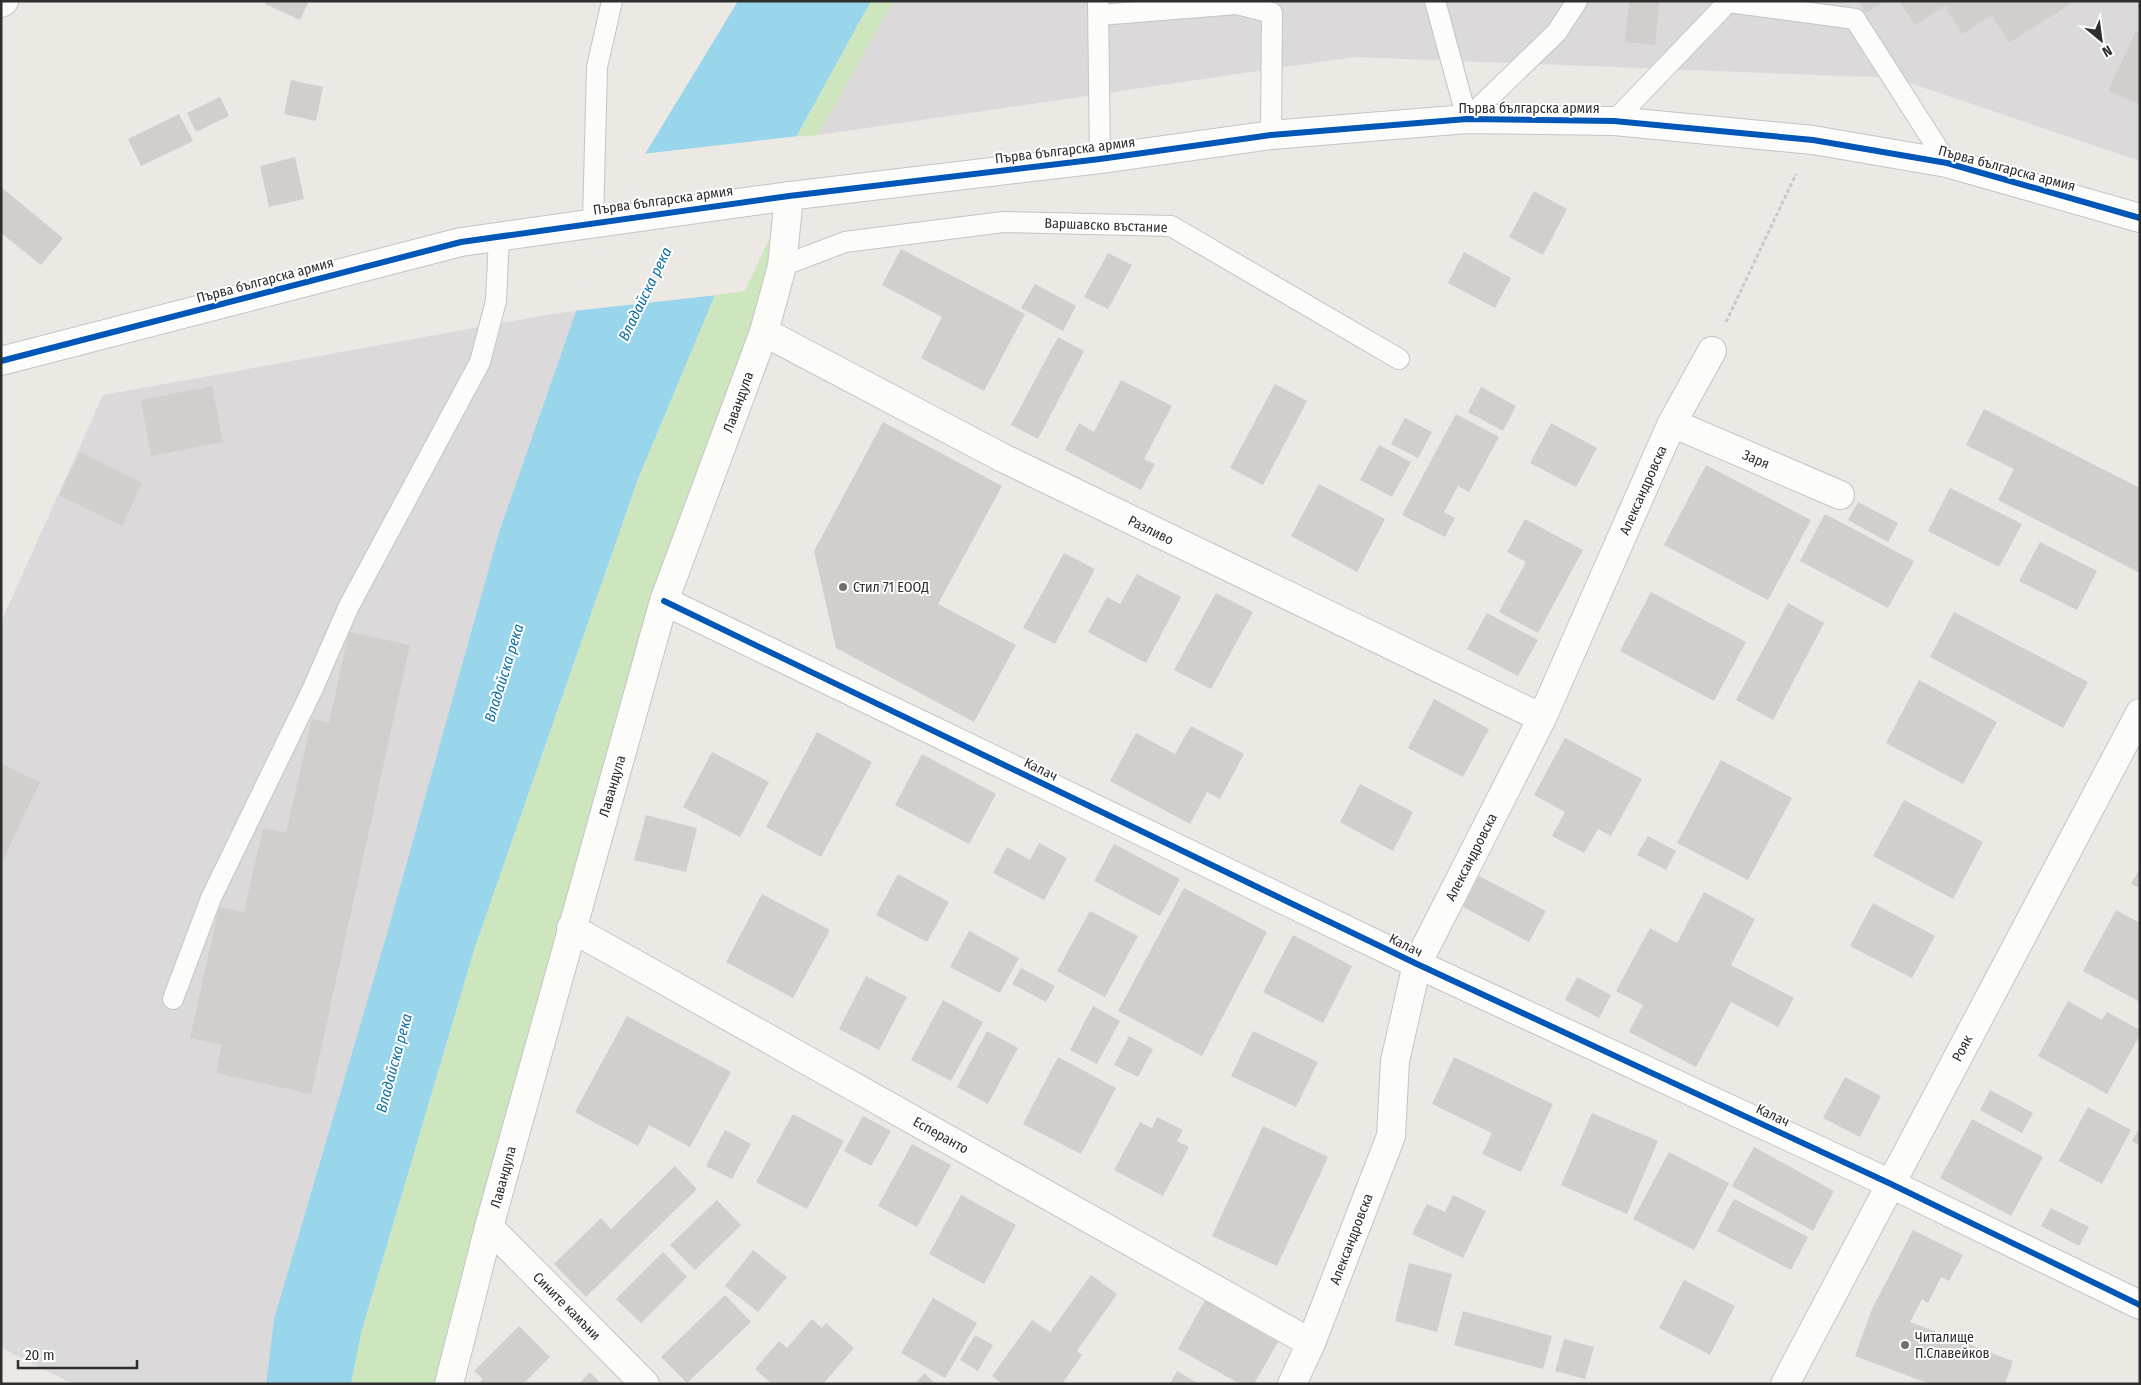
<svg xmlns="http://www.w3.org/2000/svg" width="2141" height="1385" viewBox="0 0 2141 1385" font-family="'Fira Sans Condensed',sans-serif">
  <rect width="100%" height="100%" fill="#ece8e4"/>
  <path fill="#dcd9db" d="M893 1H2140V161L1895 78 1354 57 818 135Z
    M576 311 499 532 388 930 274 1319 266 1384H73L1 1348V622L103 395 552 314Z"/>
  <path fill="#cee6be" d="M871 1H893L818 135 796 137Z
    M789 196 782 266 664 601 449 1384H351L361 1333 474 950 638 479 715 295 745 291Z"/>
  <path fill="#99d6ec" d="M738 1H871L796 137 715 295 638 479 474 950 361 1333 351 1384H266L274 1319 388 930 499 532 576 311 645 154Z"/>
  <path fill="#ece8e4" d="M799 136 718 295 573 311 642 154Z"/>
  <path fill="#d1cecb" d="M266 1H309L300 20 265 4Z
    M1629 1H1660L1655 45 1625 42Z
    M1858 1H1885L1866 13Z
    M1899 1H2075L2009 43 1992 15 1962 34 1945 6 1915 25Z
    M2136 31 2140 32V104L2108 91Z
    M291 80 323 87 316 121 284 114Z
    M220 97 229 116 196 132 187 113Z
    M179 114 193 141 141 166 128 139Z
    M295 157 304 199 269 207 260 166Z
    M1 187 63 238 41 265 1 233Z
    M1534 191 1567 209 1543 255 1509 237Z
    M901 249 1025 314 984 391 921 358 942 317 882 285Z
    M1464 252 1511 278 1495 308 1448 283Z
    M1108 253 1132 265 1108 309 1084 297Z
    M1035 284 1076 306 1063 331 1021 308Z
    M1058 337 1084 351 1038 439 1011 425Z
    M1121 380 1172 406 1144 459 1155 464 1141 490 1065 450 1079 423 1094 432Z
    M1275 384 1307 401 1263 485 1230 468Z
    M212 386 223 442 151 456 141 400Z
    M1481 387 1516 406 1503 431 1468 412Z
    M1984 409 2140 488V573L1998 500 2014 469 1966 445Z
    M1456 414 1499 437 1469 492 1458 486 1444 512 1455 518 1445 537 1402 515Z
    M1405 418 1432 432 1418 458 1391 444Z
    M883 422 1002 486 938 604 1016 645 974 722 836 648 814 551Z
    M1551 423 1597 448 1576 487 1530 463Z
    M1379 445 1411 462 1392 497 1360 480Z
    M80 452 142 483 122 526 59 495Z
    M1706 465 1811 520 1768 600 1664 545Z
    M1319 484 1385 519 1357 572 1291 536Z
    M1950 488 2022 524 1999 567 1928 531Z
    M1858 502 1898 523 1888 542 1848 520Z
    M1825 514 1914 561 1888 608 1800 561Z
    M1525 519 1583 550 1538 633 1499 612 1526 562 1507 552Z
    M2040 542 2097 571 2077 610 2019 581Z
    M1064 553 1095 569 1055 644 1023 628Z
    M1137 574 1181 597 1146 663 1088 632 1107 597 1120 604Z
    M1651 592 1746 642 1714 701 1620 651Z
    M1216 593 1253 612 1211 689 1174 670Z
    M1788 603 1824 623 1773 720 1736 700Z
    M1954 612 2088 682 2063 728 1930 657Z
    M1487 613 1538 640 1518 676 1467 649Z
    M349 632 410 645 311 1094 216 1073 222 1045 190 1038 219 907 244 912 263 828 286 833 312 719 329 723Z
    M1919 680 1997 722 1963 784 1886 743Z
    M1434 699 1489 729 1463 777 1408 748Z
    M1191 726 1244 754 1220 799 1207 792 1190 824 1110 781 1136 733 1175 754Z
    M817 732 872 762 821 857 766 827Z
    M1565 738 1642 779 1611 836 1598 829 1584 853 1552 836 1565 812 1534 795Z
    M712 752 769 782 740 837 683 807Z
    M922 754 996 794 969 844 895 805Z
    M1721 760 1792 798 1748 880 1677 843Z
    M1 764 40 782 1 864Z
    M1360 784 1413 812 1393 851 1340 822Z
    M1904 800 1983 842 1953 899 1873 856Z
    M646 815 697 828 686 872 634 860Z
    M1648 836 1676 851 1666 870 1637 855Z
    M1039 843 1067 858 1044 900 993 873 1007 847 1030 860Z
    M1114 844 1180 879 1160 916 1094 881Z
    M2140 868V888L2131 884Z
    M898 874 949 902 927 942 876 915Z
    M1479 876 1546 911 1529 942 1463 907Z
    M1184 888 1267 932 1202 1056 1118 1011Z
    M1704 892 1755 919 1731 965 1794 998 1778 1027 1731 1002 1696 1067 1629 1032 1643 1005 1616 991 1650 928 1677 943Z
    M762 894 830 930 793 998 726 962Z
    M1873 903 1935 936 1912 978 1850 946Z
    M2116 910 2140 923V1002L2083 971Z
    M1090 911 1138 936 1105 997 1057 971Z
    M969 931 1019 958 1000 993 950 967Z
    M1293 935 1352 966 1323 1023 1263 992Z
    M1021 968 1055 986 1046 1002 1012 984Z
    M866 976 907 997 879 1050 839 1029Z
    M1577 977 1611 995 1599 1018 1565 1000Z
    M943 1000 983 1022 951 1081 911 1060Z
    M2068 1001 2102 1020 2107 1012 2140 1030V1035L2107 1094 2038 1056Z
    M1093 1006 1120 1021 1097 1064 1070 1050Z
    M627 1016 731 1072 690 1147 649 1125 638 1146 575 1112Z
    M987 1031 1018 1048 988 1104 957 1087Z
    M1253 1031 1318 1062 1296 1107 1231 1076Z
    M1129 1036 1153 1049 1138 1077 1114 1065Z
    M1058 1057 1116 1088 1081 1154 1023 1124Z
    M1454 1057 1553 1104 1521 1172 1482 1154 1492 1133 1432 1104Z
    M1845 1077 1881 1096 1860 1137 1823 1118Z
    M1990 1090 2033 1113 2022 1133 1980 1110Z
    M2088 1107 2131 1130 2102 1184 2059 1161Z
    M1592 1113 1658 1141 1627 1214 1561 1185Z
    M793 1114 844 1141 807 1209 756 1182Z
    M863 1116 891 1131 871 1166 844 1151Z
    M1157 1117 1183 1130 1177 1141 1189 1147 1163 1196 1114 1170 1140 1122 1152 1128Z
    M1972 1119 2043 1157 2011 1216 1940 1178Z
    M1263 1126 1328 1157 1277 1266 1212 1236Z
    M2140 1127V1145L2132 1141Z
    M725 1130 751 1144 732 1179 706 1166Z
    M912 1144 951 1165 917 1227 878 1206Z
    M1754 1147 1834 1191 1813 1231 1732 1186Z
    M1669 1152 1729 1183 1694 1250 1633 1219Z
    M675 1166 697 1189 586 1297 554 1264 601 1218 611 1229Z
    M961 1195 1016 1225 984 1284 929 1254Z
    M1453 1195 1486 1211 1463 1258 1412 1234 1427 1204 1445 1212Z
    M1734 1199 1808 1237 1791 1270 1717 1231Z
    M717 1200 741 1225 695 1270 670 1245Z
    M2051 1208 2089 1227 2079 1246 2041 1226Z
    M1913 1230 1963 1255 1949 1281 1941 1277 1928 1303 1922 1299 1910 1322 2013 1361 2005 1384H1930L1855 1356 1872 1309Z
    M753 1250 787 1277 758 1312 725 1286Z
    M663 1252 687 1277 641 1323 616 1299Z
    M1409 1263 1452 1274 1437 1332 1395 1321Z
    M1091 1275 1117 1294 1077 1351 1082 1355 1062 1384H1002L992 1376 1032 1320 1050 1332Z
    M1684 1280 1735 1306 1710 1355 1659 1328Z
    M725 1295 751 1322 687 1383 661 1357Z
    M933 1298 977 1323 945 1378 901 1353Z
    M1205 1300 1278 1342 1254 1384H1240L1178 1349Z
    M1463 1311 1552 1336 1543 1369 1454 1345Z
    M812 1319 822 1328 826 1323 854 1348 823 1384H772L755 1369 779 1341 787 1348Z
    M519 1326 550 1357 523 1384H478L483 1379 474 1371Z
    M975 1335 993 1345 978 1371 960 1360Z
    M1564 1339 1594 1347 1585 1379 1555 1371Z
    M1177 1371 1199 1384H1170Z
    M590 1372 601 1384H579Z
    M925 1373 935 1384H914Z"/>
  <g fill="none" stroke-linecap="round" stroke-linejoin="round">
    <g stroke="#c5c4c5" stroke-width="22">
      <path id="lane" d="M1435 1 1467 119 1557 32 1577 1
        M1098 3 1100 159
        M1099 15 1237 4 1272 13 1271 135
        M1614 121 1728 2 1855 19 1947 163
        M593 222 597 67 612 1
        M782 266 845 242 1003 222 1171 226 1399 359
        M173 999 211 898 313 688 349 606 480 362 496 301 499 237"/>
    </g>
    <g stroke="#c5c4c5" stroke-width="30">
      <path id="street" d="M764 332 1003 458 1542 718
        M1672 423 1840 495
        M664 601 1417 964 1891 1184 2140 1305
        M571 928 1311 1343
        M489 1227 645 1384
        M449 1384 489 1227 664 601 764 332 782 266 789 196
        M1292 1384 1311 1343 1391 1136 1395 1061 1417 964 1542 718 1672 423 1712 351"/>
    </g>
    <g stroke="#c5c4c5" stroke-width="30">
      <path id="secondary" d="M1 3 4 1
        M1 361 461 242 789 196 1100 159 1271 135 1467 119 1614 121 1813 140 1947 163 2140 218
        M1785 1384 2140 713"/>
    </g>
    <path stroke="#c9c9c8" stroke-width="3" stroke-dasharray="4 2.5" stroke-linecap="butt" d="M1726 322 1796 174"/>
    <use href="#lane" stroke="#fcfcfb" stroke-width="20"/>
    <use href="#street" stroke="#fcfcfb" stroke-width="28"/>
    <use href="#secondary" stroke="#fcfcfb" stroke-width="28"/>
    <g stroke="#fff" stroke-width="9">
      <path id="cycleway" d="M1 361 461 242 789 196 1100 159 1271 135 1467 119 1614 121 1813 140 1947 163 2140 218
        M664 601 1417 964 1891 1184 2140 1305"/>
    </g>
    <use href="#cycleway" stroke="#0057b8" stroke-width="6"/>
  </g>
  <g fill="#706f6e" stroke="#fff" stroke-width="2">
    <circle cx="843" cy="587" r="5"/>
    <circle cx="1905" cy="1345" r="5"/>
  </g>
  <g text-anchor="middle" stroke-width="4" stroke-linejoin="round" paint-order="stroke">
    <g font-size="14" fill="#2e2e2e" stroke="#fff">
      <text x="1529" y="113">Първа българска армия</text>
      <text transform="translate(1065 150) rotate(-7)" y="5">Първа българска армия</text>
      <text transform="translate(2007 168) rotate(15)" y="5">Първа българска армия</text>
      <text transform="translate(663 200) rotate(-8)" y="5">Първа българска армия</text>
      <text transform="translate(1106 225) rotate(2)" y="5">Варшавско въстание</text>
      <text transform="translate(265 280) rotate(-15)" y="5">Първа българска армия</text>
      <text transform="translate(738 402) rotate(-70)" y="5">Лавандула</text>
      <text transform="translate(1756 459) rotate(23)" y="5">Заря</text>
      <text transform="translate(1643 490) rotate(-66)" y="5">Александровска</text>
      <text transform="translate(1151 530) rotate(26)" y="5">Разливо</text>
      <text transform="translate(1041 769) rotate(26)" y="5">Калач</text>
      <text transform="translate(612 786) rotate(-74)" y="5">Лавандула</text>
      <text transform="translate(1471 857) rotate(-63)" y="5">Александровска</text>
      <text transform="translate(1406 945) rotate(26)" y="5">Калач</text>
      <text transform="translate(1962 1048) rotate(-62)" y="5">Рояк</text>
      <text transform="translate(1773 1115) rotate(25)" y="5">Калач</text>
      <text transform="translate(941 1135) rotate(29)" y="5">Есперанто</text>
      <text transform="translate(503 1177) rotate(-75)" y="5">Лавандула</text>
      <text transform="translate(1351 1239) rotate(-69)" y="5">Александровска</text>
      <text transform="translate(567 1306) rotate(45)" y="5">Сините камъни</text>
    </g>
    <g font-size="14" fill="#2e2e2e" stroke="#fff" text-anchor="start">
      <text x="853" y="592">Стил 71 ЕООД</text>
      <text x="1915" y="1342">Читалище<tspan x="1915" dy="16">П.Славейков</tspan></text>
    </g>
    <g font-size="15" font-style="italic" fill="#0d6fa3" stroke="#fff">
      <text transform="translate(645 294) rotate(-64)" y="5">Владайска река</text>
      <text transform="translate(504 673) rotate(-73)" y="5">Владайска река</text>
      <text transform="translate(394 1063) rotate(-75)" y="5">Владайска река</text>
    </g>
  </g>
  <rect width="2141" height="1385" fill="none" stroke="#2e2e2e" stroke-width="5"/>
  <g transform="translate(2101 40) rotate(151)" stroke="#ffffff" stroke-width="4" paint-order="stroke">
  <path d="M0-4L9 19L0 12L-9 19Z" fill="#2e2e2e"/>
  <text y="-8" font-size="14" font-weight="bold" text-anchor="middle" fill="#2e2e2e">N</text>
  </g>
  <path d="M18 1360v8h119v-8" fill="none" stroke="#2e2e2e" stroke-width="2.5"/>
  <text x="25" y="1360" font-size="15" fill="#2e2e2e" stroke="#ffffff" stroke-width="4" paint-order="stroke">20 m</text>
</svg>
